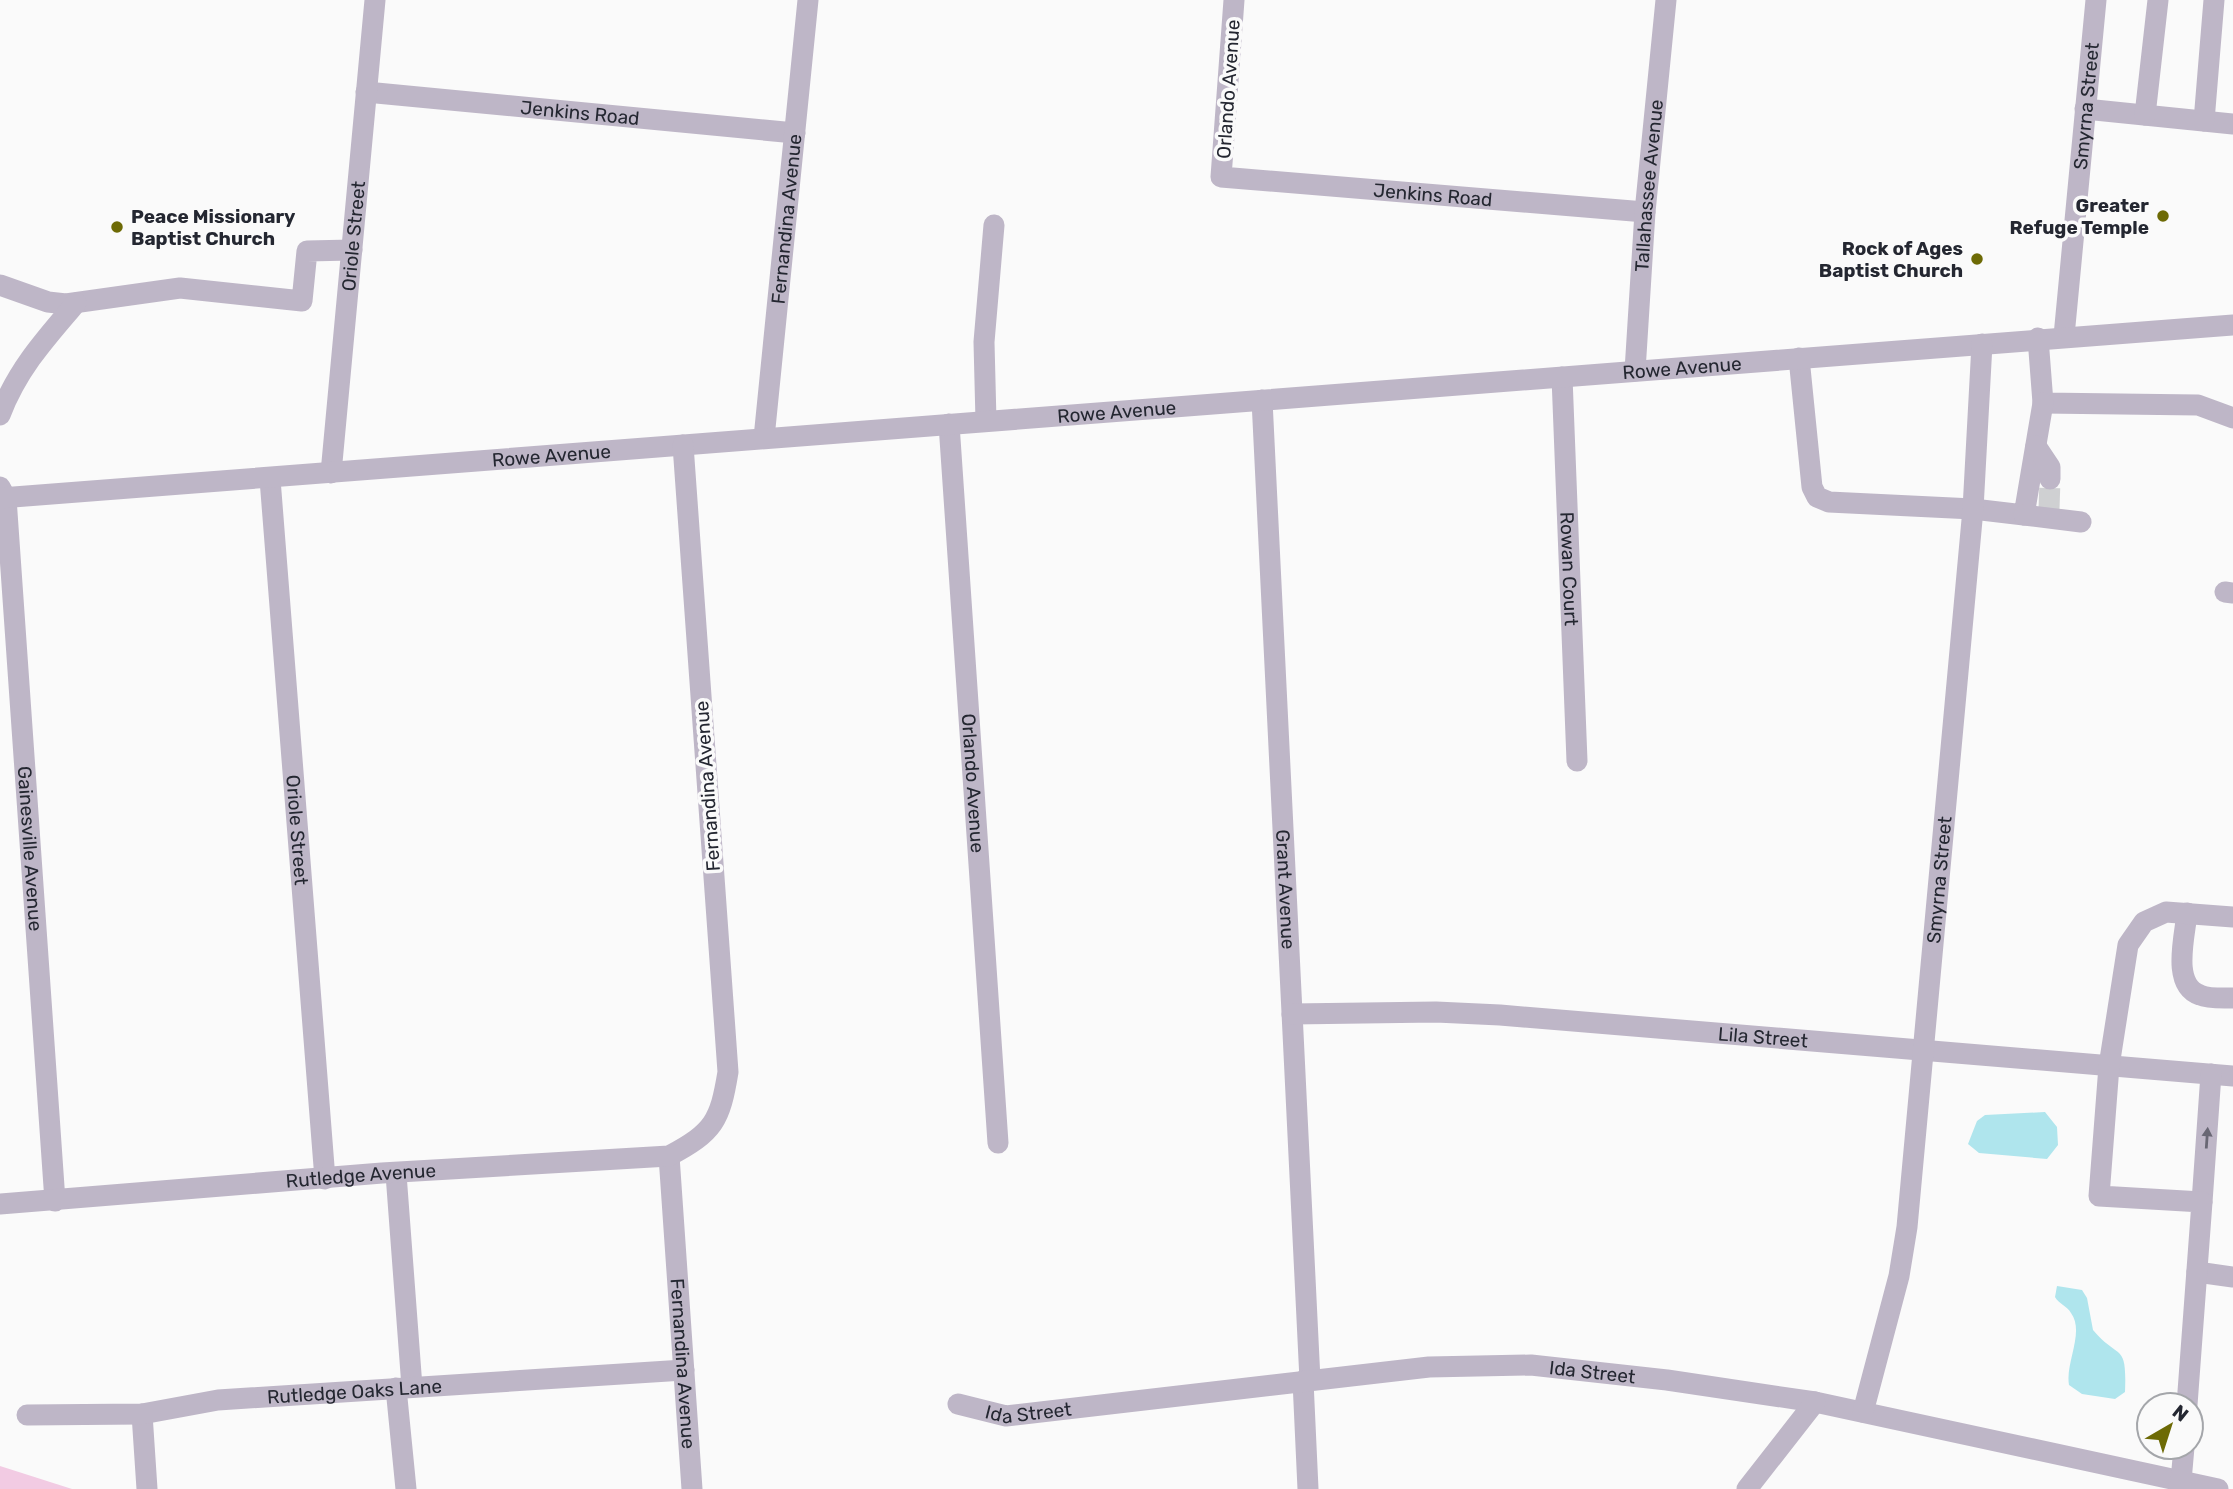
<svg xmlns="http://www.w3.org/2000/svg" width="2233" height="1489" viewBox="0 0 2233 1489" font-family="Rubik,sans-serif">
  <rect width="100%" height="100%" fill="#fafafa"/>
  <path fill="#f2cbe3" d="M0 1466 72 1489H0Z"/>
  <path fill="#afe5ed" d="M2045 1112 2057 1127 2058 1145 2047 1159 1979 1153 1968 1144 1977 1121 1985 1115Z
    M2057 1286 2082 1290 2087 1298 2093 1330C2119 1361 2127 1341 2125 1392L2115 1399 2082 1394 2069 1385C2065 1363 2085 1332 2071 1313 2067 1306 2059 1304 2055 1297Z"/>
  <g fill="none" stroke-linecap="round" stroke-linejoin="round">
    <path stroke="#cfd0d2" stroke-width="21" stroke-dasharray="21 10" stroke-linecap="butt" d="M2049 509 2050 479"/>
    <g stroke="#beb6c7" stroke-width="21">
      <path id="s1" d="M1234 0 1221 177 1645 212"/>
      <path id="s2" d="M366 92 795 133"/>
      <path d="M2085 109 2233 124"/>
      <path d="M2145 115 2158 0"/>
      <path d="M2204 121 2214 0"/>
      <path d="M0 285 48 302 66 304 180 288 302 301 307 251 352 250"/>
      <path id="s3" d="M2064 336 2096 0"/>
      <path d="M2038 338 2043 403 2198 405 2233 418"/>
      <path d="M1799 358 1812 487 1817 497 1829 502 1973 509 2024 515 2043 403"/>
      <path id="s4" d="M1635 371 1645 212 1666 0"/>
      <path id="s5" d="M1562 377 1577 761"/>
      <path id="s6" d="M1262 400 1310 1380"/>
      <path d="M0 415C17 370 45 339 76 303"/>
      <path d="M986 421 984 342 994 225"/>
      <path id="s7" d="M949 424 998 1143"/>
      <path id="s8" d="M764 438 808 0"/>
      <path d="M2036 446 2050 467V479"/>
      <path id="s9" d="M331 473 375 0"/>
      <path id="s10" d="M270 479 325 1179"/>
      <path id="s11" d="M0 487 6 498 55 1201"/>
      <path id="s12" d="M0 498 2233 325"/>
      <path d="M2024 515 2081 522"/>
      <path d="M2225 592 2233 593"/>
      <path d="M2187 913C2185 936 2171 985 2200 995 2209 999 2223 998 2233 998"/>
      <path id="s13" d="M1292 1014 1436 1012 1500 1015 2233 1076"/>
      <path id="s14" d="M669 1156 692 1489"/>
      <path d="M396 1174 412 1387"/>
      <path d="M2202 1202 2211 1074"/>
      <path id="s15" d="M0 1204 382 1173 669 1156C714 1132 720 1121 728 1072L683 445"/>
      <path d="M2197 1272 2233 1277"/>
      <path d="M1303 1381 1308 1489"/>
      <path d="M396 1388 406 1489"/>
      <path id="s16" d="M958 1404 1006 1416 1429 1367 1531 1365 1667 1380 1815 1402 2218 1489"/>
      <path d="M2187 1405 2202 1202 2099 1196 2109 1066 2128 945 2144 922 2166 912 2233 917"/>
      <path id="s17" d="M1863 1412 1899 1276 1907 1227 1973 509 1982 344"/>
      <path d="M142 1414 147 1489"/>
      <path id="s18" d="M27 1415 142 1414 218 1400 684 1370"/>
      <path d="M2181 1481 2184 1447"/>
      <path d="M1747 1489 1815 1402"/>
    </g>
  </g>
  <defs><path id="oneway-solid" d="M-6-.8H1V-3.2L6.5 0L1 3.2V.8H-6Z" transform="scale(1.75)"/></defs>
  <use fill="#696774" href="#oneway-solid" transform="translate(2207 1138) rotate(-86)"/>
  <g fill="#6d6a05" stroke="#fafafa" stroke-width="2.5">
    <circle cx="2163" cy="216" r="7"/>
    <circle cx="117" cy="227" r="7"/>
    <circle cx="1977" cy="259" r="7"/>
  </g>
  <g text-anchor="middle" stroke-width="7" stroke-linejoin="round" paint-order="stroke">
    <g font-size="19" fill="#242731" stroke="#fafafa">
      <text transform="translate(1228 89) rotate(-86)" y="7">Orlando Avenue</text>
      <text dy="7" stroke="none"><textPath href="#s3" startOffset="231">Smyrna Street</textPath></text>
      <text dy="7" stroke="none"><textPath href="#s2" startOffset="215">Jenkins Road</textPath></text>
      <text dy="7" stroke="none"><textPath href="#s4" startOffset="186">Tallahassee Avenue</textPath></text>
      <text dy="7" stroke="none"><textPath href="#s1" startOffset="390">Jenkins Road</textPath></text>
      <text dy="7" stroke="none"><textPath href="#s8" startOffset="220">Fernandina Avenue</textPath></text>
      <text dy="7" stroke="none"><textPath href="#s9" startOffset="238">Oriole Street</textPath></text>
      <text dy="7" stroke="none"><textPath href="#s12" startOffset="1687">Rowe Avenue</textPath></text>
      <text dy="7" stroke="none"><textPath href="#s12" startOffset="1120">Rowe Avenue</textPath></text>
      <text dy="7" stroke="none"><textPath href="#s12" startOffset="553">Rowe Avenue</textPath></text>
      <text dy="7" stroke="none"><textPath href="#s5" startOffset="192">Rowan Court</textPath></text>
      <text dy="7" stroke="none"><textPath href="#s7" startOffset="360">Orlando Avenue</textPath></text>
      <text transform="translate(707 786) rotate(-94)" y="7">Fernandina Avenue</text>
      <text dy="7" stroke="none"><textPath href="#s10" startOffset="352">Oriole Street</textPath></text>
      <text dy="7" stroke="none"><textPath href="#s11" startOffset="364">Gainesville Avenue</textPath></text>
      <text dy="7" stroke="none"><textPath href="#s17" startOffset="539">Smyrna Street</textPath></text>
      <text dy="7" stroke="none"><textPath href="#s6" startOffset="490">Grant Avenue</textPath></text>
      <text dy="7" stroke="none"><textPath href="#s13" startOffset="472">Lila Street</textPath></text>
      <text dy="7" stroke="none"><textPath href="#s15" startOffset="362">Rutledge Avenue</textPath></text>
      <text dy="7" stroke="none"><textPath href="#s14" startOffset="208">Fernandina Avenue</textPath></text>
      <text dy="7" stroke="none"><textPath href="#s16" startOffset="639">Ida Street</textPath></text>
      <text dy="7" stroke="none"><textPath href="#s18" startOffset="329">Rutledge Oaks Lane</textPath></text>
      <text dy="7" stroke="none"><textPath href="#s16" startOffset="72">Ida Street</textPath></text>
    </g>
    <g font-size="19" font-weight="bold" fill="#242731" stroke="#fafafa" text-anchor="end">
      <text x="2149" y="212">Greater<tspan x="2149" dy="22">Refuge Temple</tspan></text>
      <text x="131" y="223" text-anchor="start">Peace Missionary<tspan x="131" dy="22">Baptist Church</tspan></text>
      <text x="1963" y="255">Rock of Ages<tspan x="1963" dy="22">Baptist Church</tspan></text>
    </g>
  </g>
  <g transform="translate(2170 1426) rotate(39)"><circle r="33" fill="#fafafa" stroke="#a4a6aa" stroke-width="2"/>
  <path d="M0-5L12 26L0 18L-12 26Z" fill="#6d6a05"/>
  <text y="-10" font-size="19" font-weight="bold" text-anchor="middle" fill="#242731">N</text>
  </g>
</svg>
